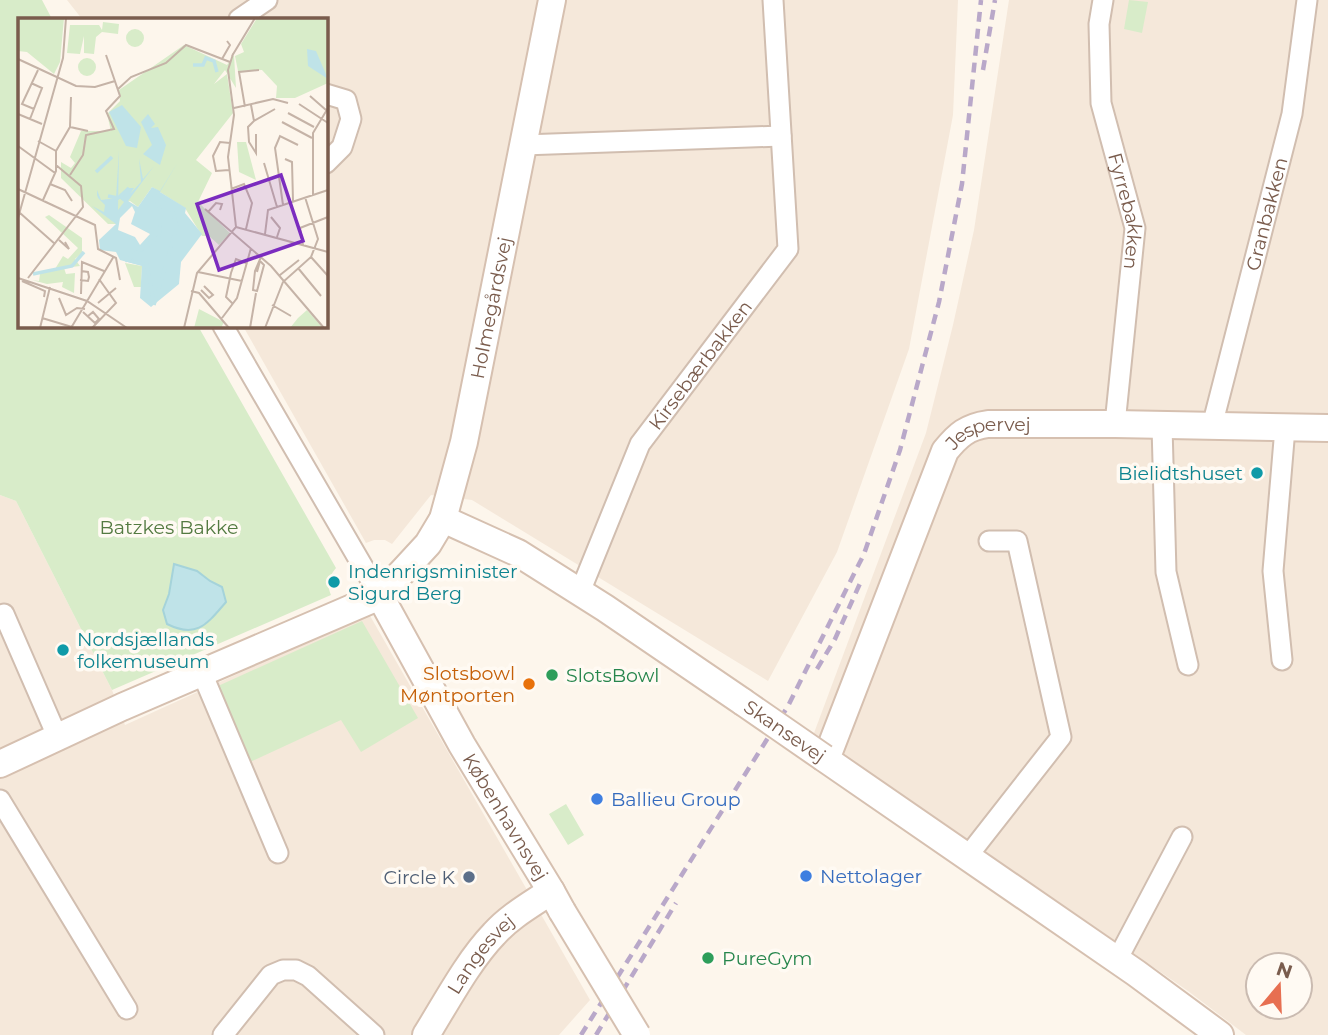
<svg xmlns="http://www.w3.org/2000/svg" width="1328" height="1035" viewBox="0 0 1328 1035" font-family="Montserrat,sans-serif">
  <rect width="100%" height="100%" fill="#fdf6ec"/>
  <path fill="#f5e8da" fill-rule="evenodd" d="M67 0H958L953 115 909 349 837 552 768 681 472 500 431 495 392 544 385 540H374L366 543 243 326H326V19H82Z
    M1009 0H1328V1035H1246L1188 991 814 733 926 433 953 325 974 230ZM1258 965H1300V1007H1258Z
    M0 495 16 501 112 690 125 725 369 614 590 1000 559 1035H0Z"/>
  <path fill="#d8ecc9" d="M0 0H42L52 19H19V326H198L336 568C328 578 326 583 331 595L112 690 16 501 0 495Z
    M1129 0 1148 2 1142 33 1124 29Z
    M362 621 418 718 361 752 341 720 248 763 218 686Z
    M566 804 584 835 568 845 549 814Z"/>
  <path fill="#bfe3e8" stroke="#a5d3da" stroke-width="2" d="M174 564 197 571 210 581 222 587 226 602C207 624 197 639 167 624L163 610 169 594Z"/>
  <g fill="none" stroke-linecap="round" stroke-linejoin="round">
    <g stroke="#d1beb0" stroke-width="23">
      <g id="street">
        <path id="s1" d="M1103 0 1099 24 1101 103 1135 228 1115 424"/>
        <path d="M239 19 267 0"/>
        <path d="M326 94 346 100 351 119 342 147 326 163"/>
        <path d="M523 145 781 136"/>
        <path d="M223 326 380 596"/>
        <path d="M1162 426 1166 572 1188 665"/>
        <path id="s2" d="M1212 426 1292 114 1307 0"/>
        <path id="s3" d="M580 592 640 444 788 249 773 0"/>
        <path d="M4 614 57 736"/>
        <path d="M1282 660 1273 571 1285 428"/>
        <path d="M202 673 278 853"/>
        <path d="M0 800 127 1009"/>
        <path d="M967 857 1061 737 1017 541H989"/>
        <path d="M1117 960 1182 837"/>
        <path d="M223 1035 271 975 283 970H296L308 976 374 1035"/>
      </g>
    </g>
    <g stroke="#d6c0b0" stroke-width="30">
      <g id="secondary">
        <path d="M443 519 518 553 605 608 743 702"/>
        <path id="s4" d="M380 596 462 745 551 891 562 911"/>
        <path id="s5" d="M0 764 122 707 380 596 428 544 443 519 464 442 552 0"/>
        <path id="s6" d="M426 1035C446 1003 468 961 494 934 510 916 532 904 551 891"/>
        <path id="s7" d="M1220 1035 1136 973 824 758 830 749 945 451C958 435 967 427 988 424H1115L1328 428"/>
      </g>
    </g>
    <use href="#street" stroke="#fff" stroke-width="19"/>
    <use href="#secondary" stroke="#fff" stroke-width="26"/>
    <path stroke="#b9a8c9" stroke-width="4.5" stroke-dasharray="10 7" stroke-linecap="butt" d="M983 70 995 0
      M817 669 835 639 862 579
      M581 1035 788 706 864 554 900 450 939 302 962 184 981 0
      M596 1035 676 903"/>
    <g stroke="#d6c0b0" stroke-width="30" stroke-linecap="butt">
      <g id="secondary-bridge">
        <path id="s8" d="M743 702 824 758"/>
        <path d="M562 911 637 1035"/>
      </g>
    </g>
    <use href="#secondary-bridge" stroke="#fff" stroke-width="26"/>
  </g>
  <g fill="#0f9aa8" stroke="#fffaf3" stroke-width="2.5">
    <circle cx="1257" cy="473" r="7"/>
    <circle cx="334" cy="582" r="7"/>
    <circle cx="63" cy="650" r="7"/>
  </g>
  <g fill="#2e9e5b" stroke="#fffaf3" stroke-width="2.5">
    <circle cx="552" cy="675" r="7"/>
    <circle cx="708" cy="958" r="7"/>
  </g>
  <circle fill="#e8710a" stroke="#fffaf3" stroke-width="2.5" cx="529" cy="684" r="7"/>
  <g fill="#3f7fe0" stroke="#fffaf3" stroke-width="2.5">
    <circle cx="597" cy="799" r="7"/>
    <circle cx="806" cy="876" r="7"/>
  </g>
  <circle fill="#5c6f8a" stroke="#fffaf3" stroke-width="2.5" cx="469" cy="877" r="7"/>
  <g text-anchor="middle" stroke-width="7" stroke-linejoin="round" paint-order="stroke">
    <g font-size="19" fill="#7a5c4d" stroke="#fffaf3">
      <text dy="7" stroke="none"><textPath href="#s1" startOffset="215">Fyrrebakken</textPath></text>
      <text dy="7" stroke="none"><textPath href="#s2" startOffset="219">Granbakken</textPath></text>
      <text dy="7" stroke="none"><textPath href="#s5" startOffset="732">Holmegårdsvej</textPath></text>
      <text dy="7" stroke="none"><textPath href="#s3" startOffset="259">Kirsebærbakken</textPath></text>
      <text dy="7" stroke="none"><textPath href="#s7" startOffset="864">Jespervej</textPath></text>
      <text dy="7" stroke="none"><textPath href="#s8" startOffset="51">Skansevej</textPath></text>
      <text dy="7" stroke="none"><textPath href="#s4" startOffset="254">Københavnsvej</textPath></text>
      <text dy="7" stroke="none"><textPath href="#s6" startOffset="98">Langesvej</textPath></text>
    </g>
    <g font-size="19" fill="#0d838f" stroke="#fffaf3" text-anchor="start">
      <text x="1243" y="480" text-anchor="end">Bielidtshuset</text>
      <text x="348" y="578">Indenrigsminister<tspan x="348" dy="22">Sigurd Berg</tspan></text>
      <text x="77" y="646">Nordsjællands<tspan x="77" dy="22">folkemuseum</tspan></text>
    </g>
    <g font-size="19" fill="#537a41" stroke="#fffaf3">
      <text x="169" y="534">Batzkes Bakke</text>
    </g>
    <g font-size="19" fill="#c56008" stroke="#fffaf3" text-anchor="end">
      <text x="515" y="680">Slotsbowl<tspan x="515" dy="22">Møntporten</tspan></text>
    </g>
    <g font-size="19" fill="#27864d" stroke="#fffaf3" text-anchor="start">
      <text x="566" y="682">SlotsBowl</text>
      <text x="722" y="965">PureGym</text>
    </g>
    <g font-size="19" fill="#366cbe" stroke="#fffaf3" text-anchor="start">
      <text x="611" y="806">Ballieu Group</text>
      <text x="820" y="883">Nettolager</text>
    </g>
    <g font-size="19" fill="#4e5e75" stroke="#fffaf3" text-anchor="end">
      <text x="455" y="884">Circle K</text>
    </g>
  </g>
  <g transform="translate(18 18)">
    <rect width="310" height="310" fill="#fdf6ec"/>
    <path d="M0 0H46L42 44 36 56 9 34 0 33ZM239 0H310V65L277 80H258L259 68 244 52 220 53 217 38 226 34 223 26ZM85 4 101 6 100 16 84 14 78 19 76 36 66 35V18L62 36 49 35 52 7H81L84 12ZM108 20a9 9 0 1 1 18 0a9 9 0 1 1-18 0ZM166 27 209 47 216 37 218 70 207 52 196 66 209 56 215 95 178 142 194 155 180 184 212 215 201 227 191 218H184L167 190 134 169 120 189 112 183 105 186 98 206H90L43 160V144L53 150 57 145 52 139 63 113H93L89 96 102 83 101 72ZM60 49a9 9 0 1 1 18 0a9 9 0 1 1-18 0ZM219 124H228L238 162 221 154ZM31 197 64 220V235L57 241 62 248 46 250 48 256 57 255 56 275 44 269 45 264 29 266 14 262 21 263 22 256H14L37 251 45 238 50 241 60 230 27 199ZM107 245 124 248 123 269H116ZM181 291 206 304 203 310H176ZM289 292 305 310H272L280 300Z" fill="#d8ecc9"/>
    <path d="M289 31 298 33 310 61 290 48ZM104 87 123 109 119 130 108 128 91 94ZM130 96 137 106 133 110 140 109 148 127 142 147 125 136 134 127 123 104ZM101 132 100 192 106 184 101 180 111 170H116L112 176 123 164 121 140 125 161 136 148 110 183 120 189 134 169 142 173 160 144 142 174 168 190 167 195 184 216 163 244 161 266 133 289 122 280 124 248 102 242 98 234 82 232 81 222 98 206 74 188 86 194 87 187 80 180 79 177V172L83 182 98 180ZM114 188 117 194 113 206 132 216 122 227 117 219 100 212 102 200Z" fill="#bfe3e8" fill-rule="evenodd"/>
    <path fill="none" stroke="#bfe3e8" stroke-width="3.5" d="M175 47H185L188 40 196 43 199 54M78 154 94 139M132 173 154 192 159 208 136 287M90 178 100 180 111 170M109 242 129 247 136 286M107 243 141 219 143 193 136 178M15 256 54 248 66 234"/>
    <path fill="none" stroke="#c5b3a7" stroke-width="2" d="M214 38 237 0M0 41 58 68 77 69 97 63M204 41 212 27 209 23M100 71 113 59 148 45 168 27 212 44M292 78 308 92M281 86 310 105M233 87 236 103 230 109 231 124 238 135V116M227 89 221 54 241 52M216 90 255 81 270 85M16 91 4 86 20 52M270 95 296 109M0 96 24 106M12 101 24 70 13 65M236 103 257 91M264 104 294 120M52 109 53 79M20 123 38 133V153L25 182M0 128 37 155M38 133 52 109 70 113M267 141 274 144 275 183M246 145 259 189M211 152 198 153 195 138 202 124 212 125M52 157 65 137 68 117 96 111 88 93 102 78 88 37M32 166 47 172 54 183M0 171 77 207 80 231 98 240 102 262M213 171 226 166 234 185 228 211M295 177V115L310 90M265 187 257 130 262 118 280 127M187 191 253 248 306 310M190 194 198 185 204 186 202 192M2 195 37 226M253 199 262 210 259 219M0 200 45 40 48 0M218 209 310 234M247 216 250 192 310 172M41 222 51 231 47 224M285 227 282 210 310 199M293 239 310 258M280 250 303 278M180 254 224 263M239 254 242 243 246 247 239 273 235 272 237 253 243 239M262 257 281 242M0 260 69 283 109 310M10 260 65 189 63 168 38 147M62 262 70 263 71 259 70 254 63 253M4 263 27 273 26 279M183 272 191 280 195 277 186 268M173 273 181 275 211 310M63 276 64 244 86 253M41 280 48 297 59 290 67 291M80 285 98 270M215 286 208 279 213 255 218 241 228 245M254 287 273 298M65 294 77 305 81 301 75 294 70 298M24 300 54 309M204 300 219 280 233 230M22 310 32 269M53 310 96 238M74 310 98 285 81 261M166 310 179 255 218 209 210 139 216 97 210 52 215 36M232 310 238 275M247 310 265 264 293 239 300 221 287 179"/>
    <path fill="#7b2cbf" fill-opacity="0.15" stroke="#7b2cbf" stroke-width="3.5" d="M263 157 285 223 201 252 179 186Z"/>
    <rect width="310" height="310" fill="none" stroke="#7a5c4d" stroke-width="3.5"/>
  </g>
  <g transform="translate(1279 986) rotate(19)"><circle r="33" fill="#fffaf3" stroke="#cabbb1" stroke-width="2"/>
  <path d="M0-5L12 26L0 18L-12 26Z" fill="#e76f51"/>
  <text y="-10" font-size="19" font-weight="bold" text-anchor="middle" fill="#7a5c4d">N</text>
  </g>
</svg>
